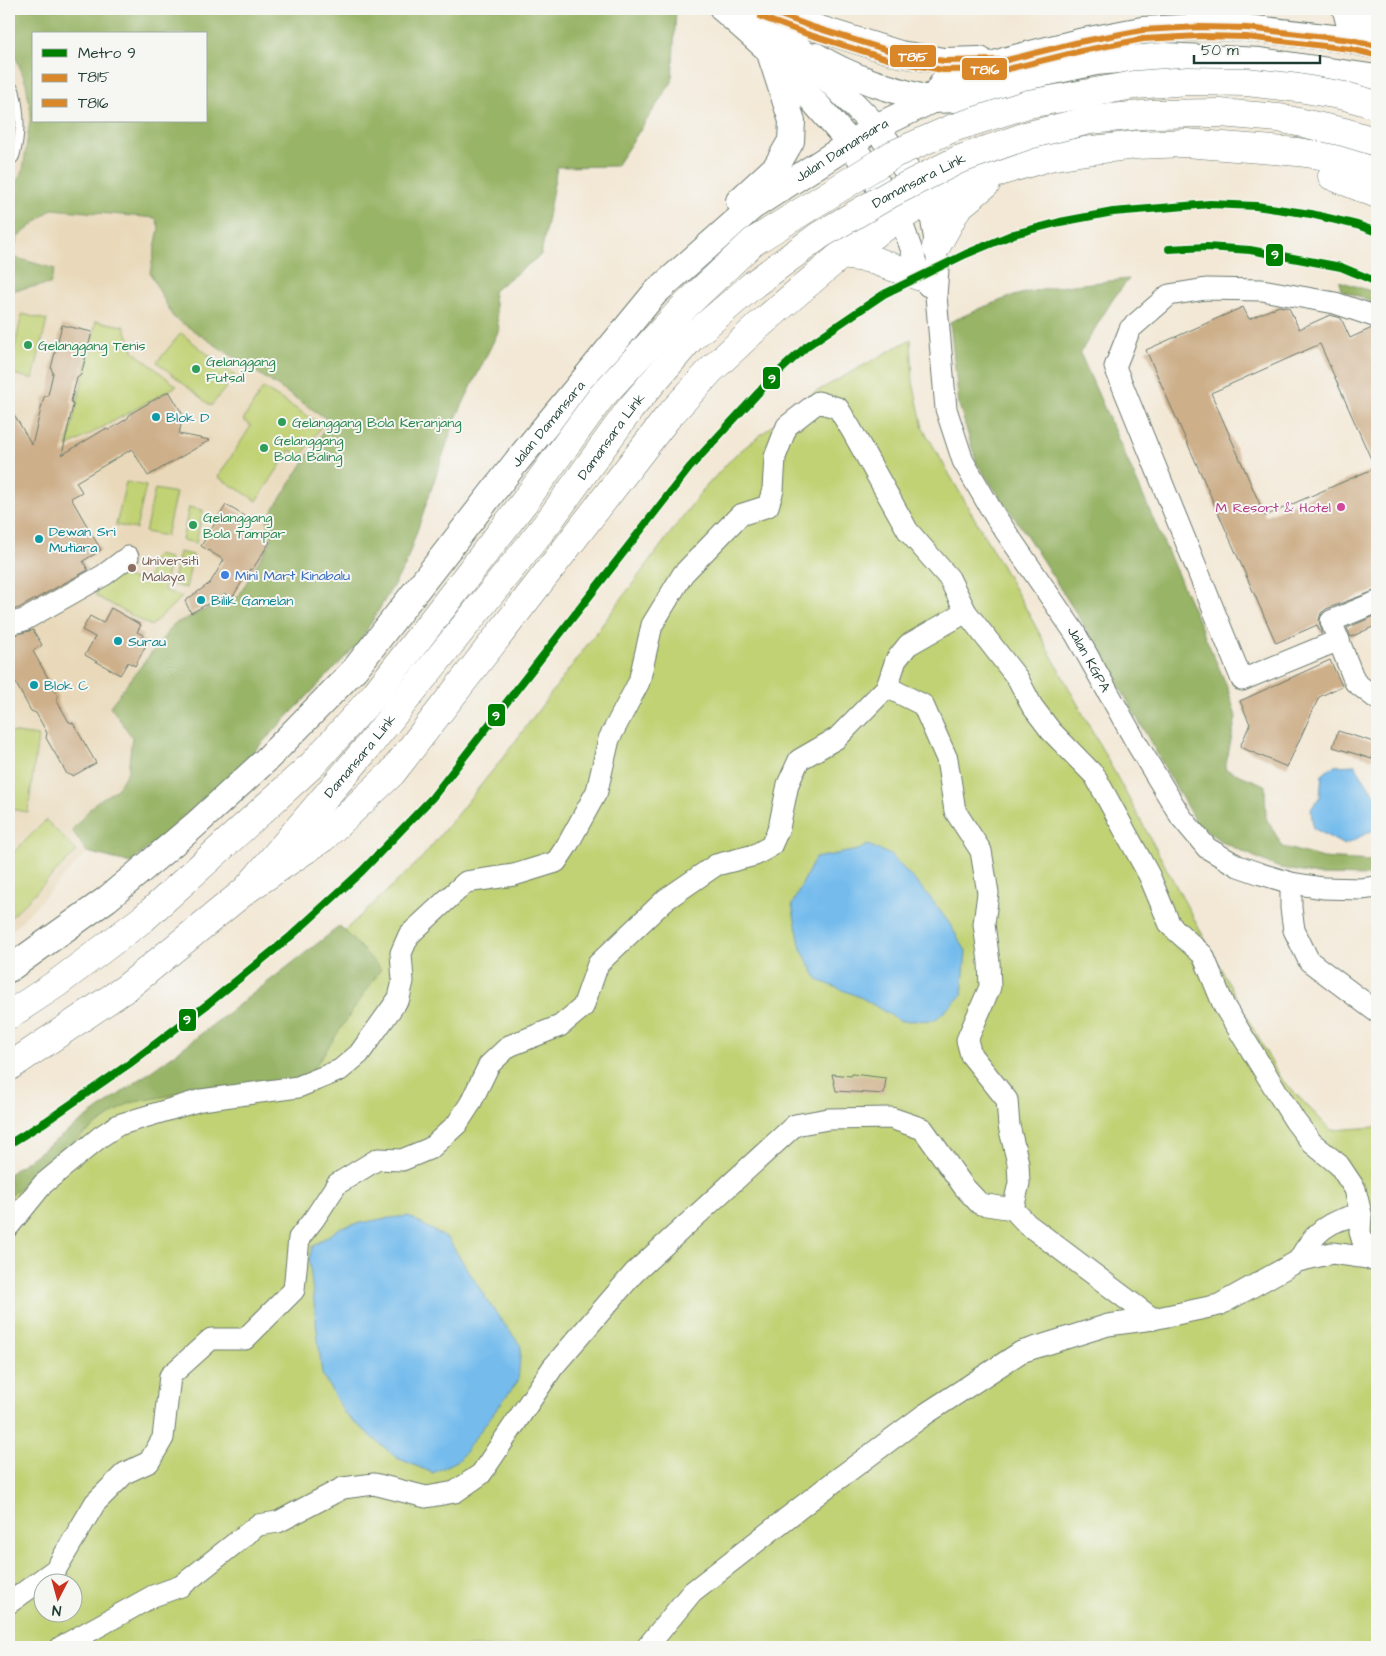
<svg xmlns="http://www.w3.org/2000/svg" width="1386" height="1656" viewBox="0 0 1386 1656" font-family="'Architects Daughter',sans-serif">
  <rect width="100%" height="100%" fill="#f6f6f2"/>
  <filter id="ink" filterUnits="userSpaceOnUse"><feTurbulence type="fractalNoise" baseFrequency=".02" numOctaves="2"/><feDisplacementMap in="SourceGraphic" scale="10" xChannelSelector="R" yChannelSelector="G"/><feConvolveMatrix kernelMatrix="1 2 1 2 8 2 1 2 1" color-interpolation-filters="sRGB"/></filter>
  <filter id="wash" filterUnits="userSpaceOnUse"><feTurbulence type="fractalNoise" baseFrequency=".0096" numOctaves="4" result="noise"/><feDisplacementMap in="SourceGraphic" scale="20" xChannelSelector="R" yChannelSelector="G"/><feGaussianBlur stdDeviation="1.12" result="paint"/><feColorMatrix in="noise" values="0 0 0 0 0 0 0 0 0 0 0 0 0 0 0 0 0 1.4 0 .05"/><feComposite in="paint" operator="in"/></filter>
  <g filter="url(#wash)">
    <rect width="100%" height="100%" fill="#f3e8d6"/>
    <path fill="#e9d9ba" d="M9 40 26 83 31 113 23 170 9 195Z
      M52 209 156 218 159 228 150 273 173 317 330 421 267 519 272 538 238 597 220 603 132 737 128 771 117 789 95 803 72 830 87 852 16 927 9 933V291L50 284 55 269 10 257 18 237Z"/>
    <path fill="#c1d275" stroke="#708854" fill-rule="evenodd" d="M22 314 47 320 33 379 9 373Z
      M96 321 124 326 134 352 177 386 67 447Z
      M181 333 235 376 211 406 157 362Z
      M911 339 913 382 923 428 1024 605 1280 1078 1331 1130 1377 1127V1647H9V1189L85 1133 129 1103 187 1078 420 860 502 759 701 492 734 456 812 394ZM42 1584H72V1614H42Z
      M263 388 322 425 301 457 290 450 257 501 218 477 251 426 243 420Z
      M126 482 146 486 136 529 116 525Z
      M155 489 176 493 166 536 145 532Z
      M189 507 203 510 196 543 182 540Z
      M179 552 193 555 186 588 172 585Z
      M155 555 170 558 164 590 182 597 151 626 96 596 97 588 118 575 147 583Z
      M9 732 38 736 28 812 9 809Z
      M46 820 77 851 9 919V857Z"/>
    <path fill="#98b466" stroke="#5c784d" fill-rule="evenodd" d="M9 9H676L672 82 616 166 557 167 541 255 493 291 499 330 455 420 405 566 359 643 230 776 131 863 87 852 72 830 95 803 117 789 128 771 132 737 110 706 174 624 220 603 238 597 272 539 267 519 330 421 173 317 150 273 159 228 156 218 52 209 18 237 10 256 55 269 50 284 9 291V195L23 170 31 113 26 83 9 40ZM34 34H206V121H34Z
      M1129 279 1113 299 1080 353 1227 686 1236 717 1225 769 1265 785 1266 818 1283 847 1323 858 1371 861 1377 856V874L1370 876 1317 875 1277 867 1222 842 1196 823 1092 638 1025 533 977 464 959 405 950 322C975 311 1001 298 1029 292 1062 285 1095 283 1129 279Z
      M1339 281 1377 293V303L1341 290Z
      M340 926 381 969 306 1080 173 1095 129 1103 85 1133 9 1197V1174L179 1051Z"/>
    <path fill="#75bced" stroke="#4a7c90" d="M1355 765 1372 791 1377 796V828L1344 845 1313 828 1311 809 1320 797 1322 775 1333 766Z
      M868 845 891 855 929 896 949 923 966 951 962 995 935 1020 900 1021 862 998 818 980 801 949 792 905 815 858 858 850Z
      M408 1216 448 1239 493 1309 521 1346 518 1381 483 1427 459 1460 433 1473 397 1458 345 1414 322 1374 309 1259 312 1247 341 1227 381 1219Z"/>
    <g id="blocks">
      <path fill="#cdaf89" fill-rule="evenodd" d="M1279 306 1289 308 1299 329 1330 315 1341 318 1350 338 1372 328 1377 329V590L1326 609 1321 613 1319 620 1322 633 1321 634 1317 625 1276 643 1146 350 1243 307 1249 319ZM1320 344 1375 468 1265 516 1211 393Z
        M62 325 92 332 81 375 77 378 71 401 73 405 62 455 105 429 109 430 128 418 130 414 169 391 183 415 179 434 210 440 148 476 132 449 76 482 82 492 71 498 101 550 83 561 88 570 19 608 9 611V406L32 445 44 397 48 395 53 373 51 368Z
        M226 505 253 521 248 529 270 542 252 570 250 569 232 598 226 594 191 613 185 601 210 583 224 560 201 546Z
        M111 608 141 625 137 632 143 635 141 639 147 643 135 666 128 662 120 675 85 655 95 637 82 630 90 616 103 623Z
        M1377 615V625L1351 637 1347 628Z
        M33 630 42 645 33 651 58 696 57 701 69 722 73 723 96 763 73 776 67 774 46 738 47 733 36 713 31 711 9 671V636Z
        M1330 660 1342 686 1319 697 1287 767 1240 747 1250 724 1240 701Z
        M1338 731 1377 743 1372 759 1333 747Z
        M832 1074 851 1076 852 1074 886 1078 884 1094 836 1091Z"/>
    </g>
  </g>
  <g filter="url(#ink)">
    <use href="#blocks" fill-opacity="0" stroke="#69796d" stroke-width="1"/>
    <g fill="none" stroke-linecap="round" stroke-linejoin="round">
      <g stroke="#69796d" stroke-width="23">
        <g id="minor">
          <path d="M1343 9 1351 40"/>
          <path d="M1361 9 1369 43"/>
          <path d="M9 92C14 113 15 133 9 154"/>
          <path id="s1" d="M928 200 936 247 938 269 936 296 946 409 963 461 995 516 1075 633 1137 744 1181 817 1207 848 1238 866 1261 874 1291 883 1323 888 1361 889 1377 887"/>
          <path d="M900 217 921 277 928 286"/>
          <path d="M1377 602 1331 621 1355 682 1377 699"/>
          <path d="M9 624 24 620 104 575 128 557"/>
          <path d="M1339 640 1242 680 1115 367 1130 329 1169 295 1206 289 1262 290 1335 303 1377 317"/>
          <path d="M887 687 923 705 947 759 955 811 981 851 988 893 984 924 989 962 990 987 967 1040 971 1055 1007 1100 1009 1126 1018 1163 1019 1183 1013 1209 1027 1224 1153 1319"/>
          <path d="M1291 883V908L1294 930 1309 961 1377 1012"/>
          <path d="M9 1226 43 1184 100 1137 118 1125 201 1100 298 1087 340 1070 359 1054 399 998 403 981 401 953 409 935 466 882 514 875 556 862 568 844 597 791 609 739 639 682 652 625 683 574 740 515 768 506 773 490 775 457 787 426 818 402 838 408 851 429 908 531 949 578 966 612 1018 679 1032 706 1051 731 1095 776 1149 875 1170 925 1203 955 1224 1006 1295 1121 1312 1143 1339 1165 1355 1189 1361 1214 1360 1232 1368 1258"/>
          <path d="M1298 1261C1315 1231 1327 1221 1361 1214"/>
          <path d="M9 1603 56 1569 95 1503 125 1473 149 1462 163 1438 170 1376 211 1339H245L294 1290 299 1238 314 1219 337 1184 378 1159 402 1160 431 1148 457 1124 470 1104 489 1065 509 1046 560 1026 583 1007 598 964 665 900 716 865 755 855 771 846 779 828 788 784 799 760 837 738 887 687 896 660 908 645 966 612"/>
          <path d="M61 1647 153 1596 181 1586 258 1525 278 1522 343 1488 374 1484 426 1497 455 1492 481 1474 553 1367 634 1273 795 1125 828 1119 891 1118 923 1129 964 1187 980 1204 1013 1209"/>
          <path d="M647 1647 692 1592 823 1490 924 1415 1021 1352 1108 1325 1153 1319 1219 1305 1298 1261 1332 1253 1368 1258 1377 1262"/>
        </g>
      </g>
      <g stroke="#69796d" stroke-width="28">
        <g id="major">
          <path d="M723 9 769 50 851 144 898 215"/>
          <path d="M754 9 791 41 876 127 928 200"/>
          <path d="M764 9 810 26 900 54 944 61 980 60"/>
          <path d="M816 56C851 78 892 90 932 100"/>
          <path d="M932 100 945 80 1007 60 1079 42 1142 30 1200 27 1247 28 1351 40 1377 46"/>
          <path d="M739 201 776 167 791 141 792 121 769 50"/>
          <path id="s2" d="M9 969 107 899 195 825 265 761 355 669 517 461 655 293 752 207 876 127 932 100 959 99 1021 78 1096 62 1165 56 1260 61 1377 78"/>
        </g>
      </g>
      <g stroke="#69796d" stroke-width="29">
        <g id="highway">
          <path d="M1332 176 1377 194"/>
          <path d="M936 247 958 207 986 184"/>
          <path d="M841 255 867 258 921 277"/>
          <path d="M246 890 323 838 392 773 667 418 710 371 757 327 841 255 928 200 1005 170 1049 157 1085 151 1136 145 1186 143 1298 152 1326 156 1355 164 1377 173"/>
          <path d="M9 1015 56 984 144 918 313 764 376 693 525 501"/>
          <path id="s3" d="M9 1067 126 988 246 890 366 749 549 521"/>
        </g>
      </g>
      <use href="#minor" stroke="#fff" stroke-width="21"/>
      <use href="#major" stroke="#fff" stroke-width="26"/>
      <use href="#highway" stroke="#fff" stroke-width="28"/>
      <g stroke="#69796d" stroke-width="29" stroke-linecap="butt">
        <g id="highway-bridge">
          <path d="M525 501 601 397 682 309 753 242 894 154 953 128 1028 104 1134 85 1188 81 1247 82 1299 88 1345 96 1377 105"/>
          <path id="s4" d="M549 521 630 409 691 338 754 284 820 235 892 193 958 160 1029 135 1090 120 1152 114 1220 113 1279 118 1344 132 1377 142"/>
        </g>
      </g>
      <use href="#highway-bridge" stroke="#fff" stroke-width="28"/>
      <g stroke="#f6f6f2" stroke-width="10">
        <path id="bus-1" d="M764 9 810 26 900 54 944 61 1007 60 1079 42 1142 30 1200 27 1247 28 1351 40 1377 46
          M9 92 13 123 9 154"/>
      </g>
      <g stroke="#f6f6f2" stroke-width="10">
        <path id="bus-2" d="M761 17 807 34 897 62 943 70 1008 69 1081 51 1143 39 1200 36 1246 37 1350 49 1375 55"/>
      </g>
      <use href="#bus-1" stroke="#d98728" stroke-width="6"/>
      <use href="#bus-2" stroke="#d98728" stroke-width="6"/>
      <g stroke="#f6f6f2" stroke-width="11">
        <path id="metro-1" d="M1169 249 1207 247 1250 250 1341 267 1377 282
          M9 1144 45 1122 129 1064 208 1004 291 936 362 871 432 798 690 467 772 378 807 346 884 294 966 254 1014 234 1060 222 1113 212 1210 204 1256 206 1311 214 1357 225 1377 232"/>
      </g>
      <use href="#metro-1" stroke="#008000" stroke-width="8"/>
    </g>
  </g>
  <g fill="#2e9e5b" stroke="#f6f6f2" stroke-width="2">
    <circle cx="28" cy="345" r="5"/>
    <circle cx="196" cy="369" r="5"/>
    <circle cx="282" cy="422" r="5"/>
    <circle cx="264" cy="448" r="5"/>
    <circle cx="193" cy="525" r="5"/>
  </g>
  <g fill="#0f9aa8" stroke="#f6f6f2" stroke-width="2">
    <circle cx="156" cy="417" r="5"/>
    <circle cx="39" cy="539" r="5"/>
    <circle cx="201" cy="600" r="5"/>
    <circle cx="118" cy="641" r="5"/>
    <circle cx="34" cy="685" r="5"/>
  </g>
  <circle fill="#d1479c" stroke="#f6f6f2" stroke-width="2" cx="1341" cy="507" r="5"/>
  <circle fill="#8d6e63" stroke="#f6f6f2" stroke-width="2" cx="132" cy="568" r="5"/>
  <circle fill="#3f7fe0" stroke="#f6f6f2" stroke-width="2" cx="225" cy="575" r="5"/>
  <g text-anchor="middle" stroke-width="4" stroke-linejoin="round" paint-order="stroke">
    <g font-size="14" fill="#1f3d34" stroke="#f6f6f2">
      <text dy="5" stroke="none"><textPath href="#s2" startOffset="1176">Jalan Damansara</textPath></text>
      <text dy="5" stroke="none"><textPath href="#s4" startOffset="510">Damansara Link</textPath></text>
      <text dy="5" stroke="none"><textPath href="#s2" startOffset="771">Jalan Damansara</textPath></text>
      <text dy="5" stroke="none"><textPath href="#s4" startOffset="105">Damansara Link</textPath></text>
      <text dy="5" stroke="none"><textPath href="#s1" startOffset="500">Jalan KGPA</textPath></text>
      <text dy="5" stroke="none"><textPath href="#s3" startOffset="472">Damansara Link</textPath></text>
    </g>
    <g font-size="14" fill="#27864d" stroke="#f6f6f2" text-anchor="start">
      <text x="38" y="350">Gelanggang Tenis</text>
      <text x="206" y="366">Gelanggang<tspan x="206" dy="16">Futsal</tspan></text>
      <text x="292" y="427">Gelanggang Bola Keranjang</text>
      <text x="274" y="445">Gelanggang<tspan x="274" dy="16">Bola Baling</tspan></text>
      <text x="203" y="522">Gelanggang<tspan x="203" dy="16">Bola Tampar</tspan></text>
    </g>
    <g font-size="14" fill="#0d838f" stroke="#f6f6f2" text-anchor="start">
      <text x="166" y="422">Blok D</text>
      <text x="49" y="536">Dewan Sri<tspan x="49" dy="16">Mutiara</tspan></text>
      <text x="211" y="605">Bilik Gamelan</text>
      <text x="128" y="646">Surau</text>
      <text x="44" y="690">Blok C</text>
    </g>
    <g font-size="14" fill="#b23c85" stroke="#f6f6f2" text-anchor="end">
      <text x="1331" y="512">M Resort &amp; Hotel</text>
    </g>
    <g font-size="14" fill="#785e54" stroke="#f6f6f2" text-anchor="start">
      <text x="142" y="565">Universiti<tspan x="142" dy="16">Malaya</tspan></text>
    </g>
    <g font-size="14" fill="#366cbe" stroke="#f6f6f2" text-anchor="start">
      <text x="235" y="580">Mini Mart Kinabalu</text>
    </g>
  </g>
  <g stroke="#f6f6f2" stroke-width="2">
    <rect x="889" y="44" width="48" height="24" rx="5" fill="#d98728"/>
    <rect x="961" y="57" width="47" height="24" rx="5" fill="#d98728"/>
    <rect x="1265" y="243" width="19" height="24" rx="5" fill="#008000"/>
    <rect x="762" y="366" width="19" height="24" rx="5" fill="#008000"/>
    <rect x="487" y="703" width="19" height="24" rx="5" fill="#008000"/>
    <rect x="178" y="1008" width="19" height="24" rx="5" fill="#008000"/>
  </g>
  <g font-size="14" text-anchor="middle" font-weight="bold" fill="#fff">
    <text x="913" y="61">T815</text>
    <text x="985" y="74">T816</text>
    <text x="1275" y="259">9</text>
    <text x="772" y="383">9</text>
    <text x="496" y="720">9</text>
    <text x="187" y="1024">9</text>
  </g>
  <rect width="1386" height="1656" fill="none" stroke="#f6f6f2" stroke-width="30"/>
  <rect x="32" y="32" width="175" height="90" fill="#f6f6f2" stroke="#a0aca6"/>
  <rect x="42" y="49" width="25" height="8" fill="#008000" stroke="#a0aca6"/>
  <text x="78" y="58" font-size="15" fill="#1f3d34">Metro 9</text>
  <rect x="42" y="74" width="25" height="8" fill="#d98728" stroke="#a0aca6"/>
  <text x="78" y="82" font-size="15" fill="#1f3d34">T815</text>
  <rect x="42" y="99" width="25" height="8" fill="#d98728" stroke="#a0aca6"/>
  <text x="78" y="108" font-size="15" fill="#1f3d34">T816</text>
  <g transform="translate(58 1598) rotate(186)"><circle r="24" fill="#f6f6f2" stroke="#a0aca6"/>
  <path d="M0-4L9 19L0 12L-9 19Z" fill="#c8321e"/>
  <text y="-8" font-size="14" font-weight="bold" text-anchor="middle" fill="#1f3d34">N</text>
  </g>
  <path d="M1194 55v8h126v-8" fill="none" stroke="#1f3d34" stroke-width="2.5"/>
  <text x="1201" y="55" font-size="15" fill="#1f3d34" stroke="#f6f6f2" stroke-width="4" paint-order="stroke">50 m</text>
</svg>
